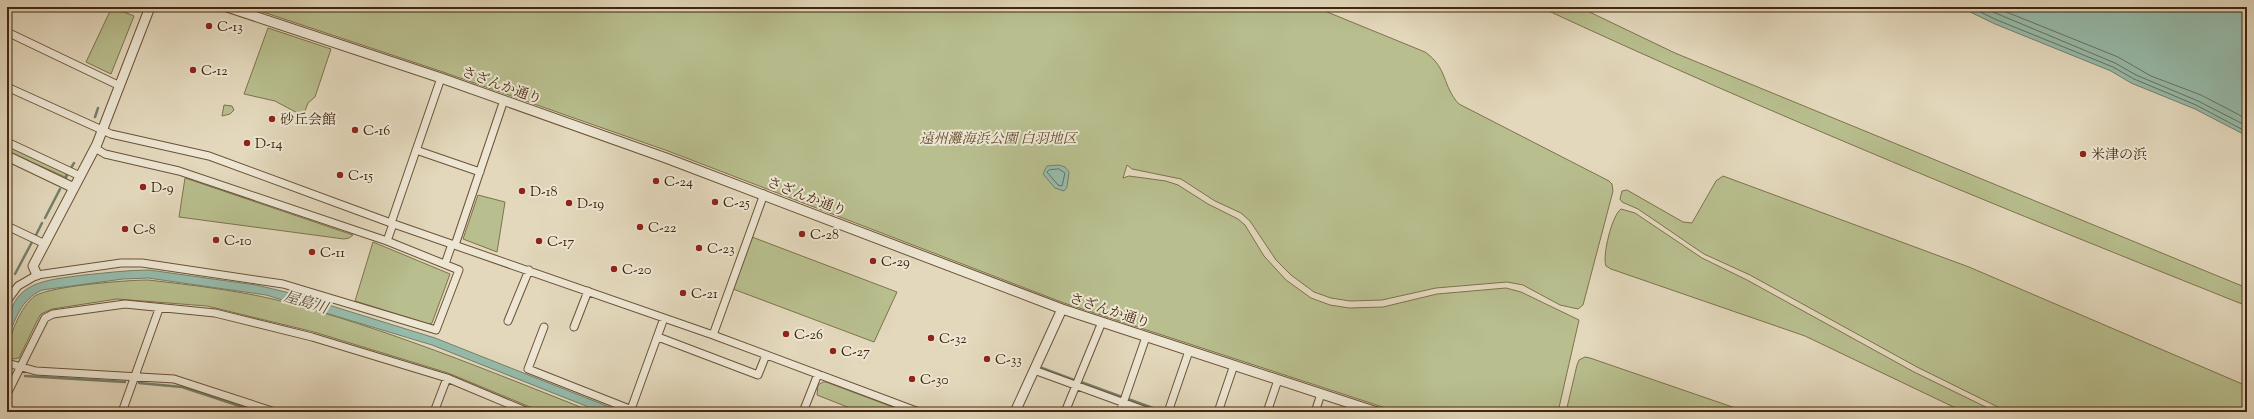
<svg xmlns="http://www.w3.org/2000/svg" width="2254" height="419" viewBox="0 0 2254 419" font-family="'Sorts Mill Goudy','Noto Serif JP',serif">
  <rect width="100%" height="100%" fill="#e3d8bc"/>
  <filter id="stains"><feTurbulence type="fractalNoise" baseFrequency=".005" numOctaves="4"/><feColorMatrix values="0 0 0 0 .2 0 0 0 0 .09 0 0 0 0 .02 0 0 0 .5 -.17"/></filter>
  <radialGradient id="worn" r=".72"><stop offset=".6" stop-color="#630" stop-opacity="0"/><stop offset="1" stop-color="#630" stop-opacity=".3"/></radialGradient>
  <path fill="#b8be8e" stroke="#7e724d" d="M112 7 134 16 111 74 86 62Z
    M248 7H1315L1425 52C1448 68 1442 86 1459 104L1609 181 1612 184 1613 191 1583 305 1578 309 1560 305 1523 285 1507 282 1436 288 1382 300 1350 301 1331 298 1314 292 1291 275 1276 260 1250 221 1241 213 1215 201 1181 179 1132 169 1127 165 1123 178 1129 176 1166 181 1178 185 1208 204 1238 219 1245 225 1264 256 1286 280 1311 298 1330 305 1349 308 1383 307 1437 294 1506 288 1521 292 1579 320 1558 412H1398L1064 303 668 151 443 72Z
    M1540 7H1579L1675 53 2247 288V306C2009 211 1772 115 1540 7Z
    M268 28 331 49 315 97 308 103 303 116 275 101 244 94Z
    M224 105 232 106 234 110 230 114 222 116Z
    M7 144 67 172 65 177 7 151Z
    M1723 176 1969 267 2247 386V412H2008L1917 367 1750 275 1704 254 1638 209 1622 202 1620 199 1622 191 1627 190 1683 222 1692 223 1716 181Z
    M185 178 353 235 349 238 344 239 179 217Z
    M478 195 505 202 497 252 463 239Z
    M1621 209 1635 213 1702 258 1747 280 1914 372 1996 412H1964L1805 336 1611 269 1606 266C1602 256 1612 215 1621 209Z
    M752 237 897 292 874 342 733 289Z
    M373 242 450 274 432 323 429 324 355 301Z
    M148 280C191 285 235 290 277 300 386 328 489 371 593 412H542L448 373 314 332 207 306 117 299 52 309 41 314 38 319 19 358 13 359 7 356C7 340 21 305 35 296 50 286 128 280 148 280Z
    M1585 357 1590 358 1747 412H1566L1577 365 1579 360Z
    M823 382H826L906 412H860L817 395 818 385Z"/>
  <path fill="#96bbab" stroke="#757f6b" d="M1960 7H2247V136L2195 109 2131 83 2111 71 1995 24Z
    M1059 165 1065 167 1069 172 1067 187 1064 191 1055 188 1043 174 1047 166Z
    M149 270 256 285 290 293 435 338 622 412H601L432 345 266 295 148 278 123 279 42 290C21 299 15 320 7 340 7 283 37 281 84 275 106 273 127 270 149 270Z"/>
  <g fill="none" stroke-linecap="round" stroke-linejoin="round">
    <path stroke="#6c705c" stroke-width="1" d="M1970 7 1997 20 2113 67 2134 79 2196 105 2247 132
      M1981 7 2115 63 2136 75 2198 101 2247 126
      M1994 7 2118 57 2151 76 2201 95 2247 119
      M1059 169 1065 173 1062 186 1058 185 1047 172 1049 170Z"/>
    <path stroke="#757f6b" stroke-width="2.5" d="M95 117 98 108
      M71 168 74 163
      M66 178 67 175
      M45 218 60 189
      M36 235 42 223
      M15 274 32 242
      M1042 368 1074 380
      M25 376 125 382
      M1081 382 1122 397
      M139 383 182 387 258 412
      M1128 399 1164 412"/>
    <g stroke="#6b5238" stroke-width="9">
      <path id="minor" d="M7 32 120 86
        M7 87 111 134 209 156 391 223 713 335 919 412
        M7 142 80 176
        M416 150 480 172
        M391 223 441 78
        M7 226 45 244
        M387 241 393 224
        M455 245 504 100
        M445 264 452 244
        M7 301 18 286 37 275 121 263H142L283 284 436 330 459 270 387 241 179 171 105 154 95 148
        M508 321 529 270
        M544 327 528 369 637 412
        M574 327 588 291
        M713 335 764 194
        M658 337 758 375 766 355
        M7 363 36 371 174 379 275 412
        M1034 370 1149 412
        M7 394 45 318 53 314 125 304 215 313 312 337 447 378 528 412
        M122 412 159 309
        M434 412 447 378
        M630 412 664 318
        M803 412 818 374
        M1065 412 1102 322
        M1120 412 1146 337
        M1168 412 1189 351
        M1218 412 1234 365
        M1267 412 1278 380
        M1315 412 1321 394"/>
    </g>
    <g stroke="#6b5238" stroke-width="11">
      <path id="tertiary" d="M227 7 441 78 666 158 1062 309 1377 412
        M7 156 74 188
        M37 275 33 266 97 144 150 7
        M1015 412 1062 309"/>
    </g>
    <use href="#minor" stroke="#ede6d3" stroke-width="7"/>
    <use href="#tertiary" stroke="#ede6d3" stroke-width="9"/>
  </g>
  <g fill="#8f2418" stroke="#ede6d3" stroke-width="1.5">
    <circle cx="209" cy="26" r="4"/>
    <circle cx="193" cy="70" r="4"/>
    <circle cx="272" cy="119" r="4"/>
    <circle cx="355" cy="130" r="4"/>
    <circle cx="247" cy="143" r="4"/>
    <circle cx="2083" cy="154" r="4"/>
    <circle cx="340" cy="175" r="4"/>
    <circle cx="656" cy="181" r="4"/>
    <circle cx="143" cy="187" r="4"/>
    <circle cx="522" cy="191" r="4"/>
    <circle cx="715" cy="202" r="4"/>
    <circle cx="569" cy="203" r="4"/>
    <circle cx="640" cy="227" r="4"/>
    <circle cx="125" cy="229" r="4"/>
    <circle cx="802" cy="234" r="4"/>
    <circle cx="216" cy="240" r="4"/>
    <circle cx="539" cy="241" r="4"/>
    <circle cx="699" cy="248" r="4"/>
    <circle cx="312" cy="252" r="4"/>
    <circle cx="873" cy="261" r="4"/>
    <circle cx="614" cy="269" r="4"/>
    <circle cx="683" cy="293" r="4"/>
    <circle cx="786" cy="334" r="4"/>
    <circle cx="931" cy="338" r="4"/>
    <circle cx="833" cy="351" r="4"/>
    <circle cx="987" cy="359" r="4"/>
    <circle cx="912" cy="379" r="4"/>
  </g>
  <g text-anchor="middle" stroke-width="4" stroke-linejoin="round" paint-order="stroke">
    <g font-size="14" fill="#43260c" stroke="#ede6d3" text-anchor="start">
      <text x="217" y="31">C-13</text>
      <text x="201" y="75">C-12</text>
      <text x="280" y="124">砂丘会館</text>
      <text x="363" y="135">C-16</text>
      <text x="255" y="148">D-14</text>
      <text x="2091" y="159">米津の浜</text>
      <text x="348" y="180">C-15</text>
      <text x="664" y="186">C-24</text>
      <text x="151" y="192">D-9</text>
      <text x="530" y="196">D-18</text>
      <text x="723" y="207">C-25</text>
      <text x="577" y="208">D-19</text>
      <text x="648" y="232">C-22</text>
      <text x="133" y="234">C-8</text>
      <text x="810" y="239">C-28</text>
      <text x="224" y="245">C-10</text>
      <text x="547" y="246">C-17</text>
      <text x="707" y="253">C-23</text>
      <text x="320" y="257">C-11</text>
      <text x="881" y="266">C-29</text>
      <text x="622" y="274">C-20</text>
      <text x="691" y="298">C-21</text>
      <text x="794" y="339">C-26</text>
      <text x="939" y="343">C-32</text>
      <text x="841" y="356">C-27</text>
      <text x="995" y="364">C-33</text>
      <text x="920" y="384">C-30</text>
    </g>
    <g font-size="14" fill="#43260c" stroke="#ede6d3">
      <text transform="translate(502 85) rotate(20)" y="5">さざんか通り</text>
      <text transform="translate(807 196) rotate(21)" y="5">さざんか通り</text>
      <text transform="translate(1110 310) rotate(18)" y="5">さざんか通り</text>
    </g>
    <g font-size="14" font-style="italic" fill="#604c2c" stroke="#ede6d3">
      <text x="998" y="143">遠州灘海浜公園 白羽地区</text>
    </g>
    <g font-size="15" font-style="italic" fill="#584b34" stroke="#ede6d3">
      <text transform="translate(306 302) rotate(17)" y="5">屋島川</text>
    </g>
  </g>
  <rect width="2254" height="419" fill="none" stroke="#e3d8bc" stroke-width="24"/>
  <rect x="8" y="8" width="2238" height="403" fill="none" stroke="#43260c" stroke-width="2"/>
  <rect x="12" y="12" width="2230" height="395" fill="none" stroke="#43260c"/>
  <rect width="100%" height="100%" filter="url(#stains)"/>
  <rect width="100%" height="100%" fill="url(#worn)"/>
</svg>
